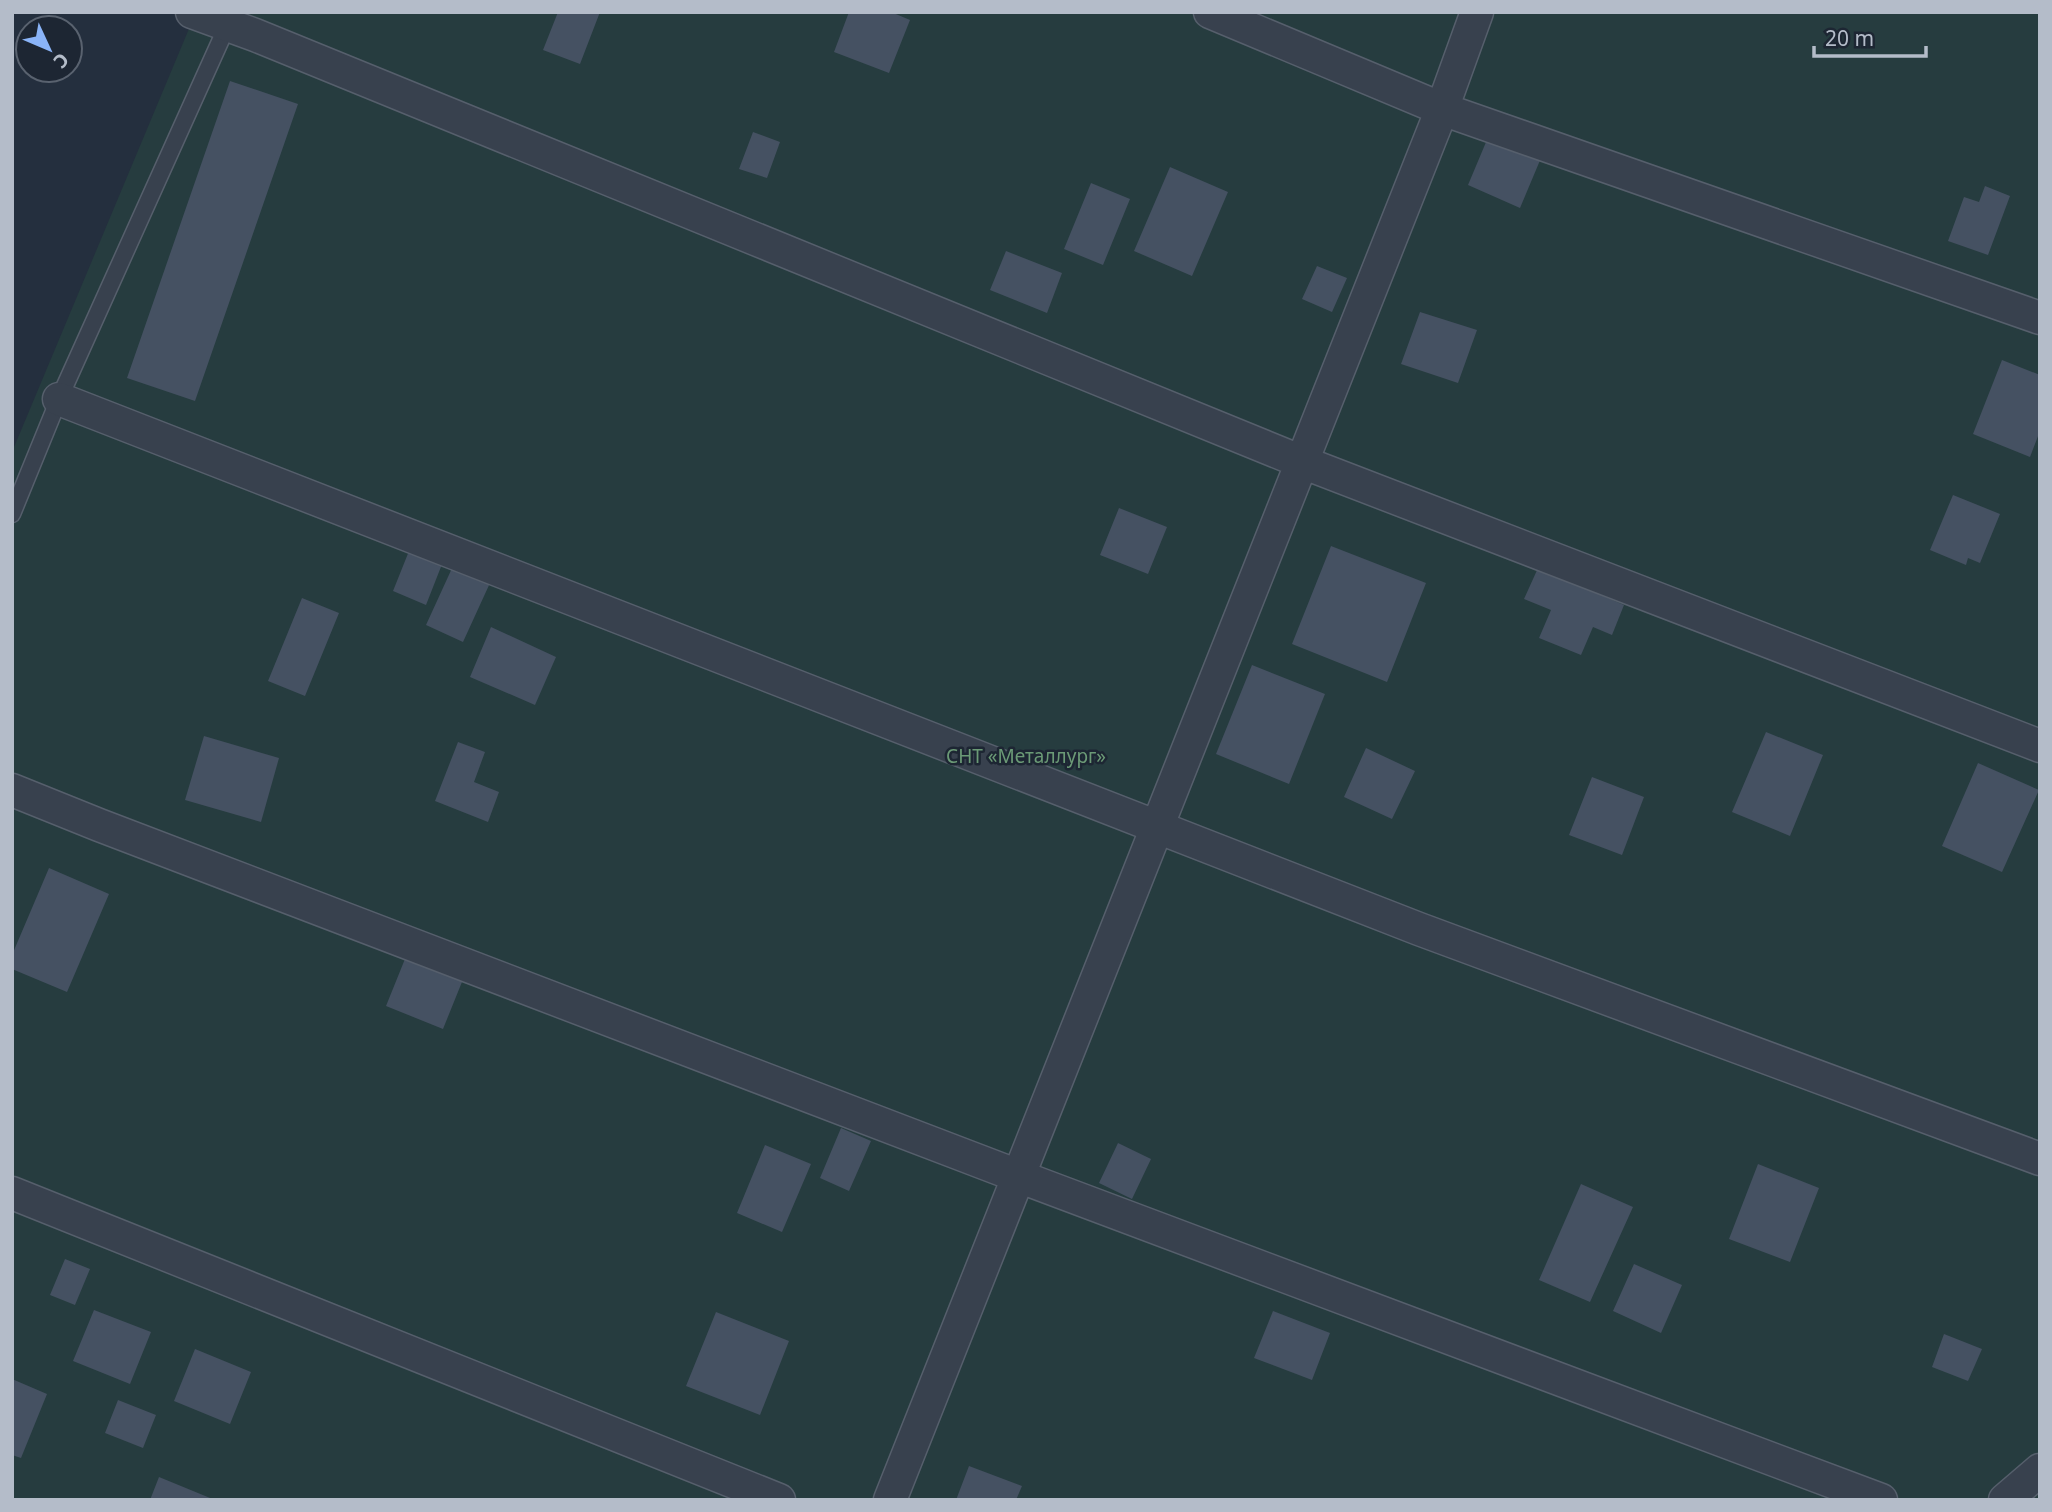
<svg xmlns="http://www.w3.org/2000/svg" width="2052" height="1512" viewBox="0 0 2052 1512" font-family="'Noto Sans',sans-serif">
  <rect width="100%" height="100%" fill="#242f3e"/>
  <path fill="#263c3f" d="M196 12H2040V1500H12V452Z"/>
  <path fill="#455162" d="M558 12H600L580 64 543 50Z
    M849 12H891L910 20 889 73 834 52Z
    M230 81 298 104 195 401 127 378Z
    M753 132 780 142 767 178 739 169Z
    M1489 135 1541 158 1520 208 1468 185Z
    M1170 167 1228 192 1192 276 1134 251Z
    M1091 183 1130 199 1103 265 1064 249Z
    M1985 186 2010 196 1988 255 1948 241 1964 197 1979 202Z
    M1006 251 1062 273 1047 313 990 290Z
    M1317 266 1347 278 1332 312 1302 299Z
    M1420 312 1477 330 1458 383 1401 364Z
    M2002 360 2040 375V431L2030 457 1973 434Z
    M1953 495 2000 514 1980 563 1968 558 1966 565 1930 550Z
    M1119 508 1167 527 1148 574 1100 555Z
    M413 541 446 554 426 605 393 591Z
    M1331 546 1426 583 1387 682 1292 644Z
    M453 566 490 583 463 642 426 625Z
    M1538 568 1624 605 1612 635 1593 627 1581 655 1539 638 1551 610 1524 599Z
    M302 598 339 613 305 696 268 681Z
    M491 627 556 657 535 705 470 677Z
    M1252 665 1325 694 1289 784 1216 754Z
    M1766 732 1823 755 1790 836 1732 812Z
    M204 736 279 758 261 822 185 800Z
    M458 742 485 752 474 782 499 792 488 822 435 801Z
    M1366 748 1415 771 1392 819 1344 797Z
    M1978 763 2039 790 2002 872 1942 846Z
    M1592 777 1644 797 1622 855 1569 835Z
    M49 868 109 894 67 992 12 969V955Z
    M409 949 466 972 443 1029 386 1006Z
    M841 1128 871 1141 849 1191 820 1178Z
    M1118 1143 1151 1159 1132 1199 1099 1183Z
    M765 1145 811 1164 782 1232 737 1213Z
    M1758 1164 1819 1188 1790 1262 1729 1239Z
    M1581 1184 1633 1207 1590 1302 1539 1280Z
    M65 1259 90 1269 75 1305 50 1295Z
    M1634 1264 1682 1285 1661 1333 1613 1311Z
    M94 1310 151 1332 130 1384 73 1361Z
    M1273 1311 1330 1333 1312 1380 1254 1358Z
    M716 1312 789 1341 760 1415 686 1386Z
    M1944 1334 1982 1349 1968 1381 1932 1367Z
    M195 1349 251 1372 230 1424 174 1401Z
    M12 1379 47 1394 21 1458 12 1455Z
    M118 1400 156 1415 143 1448 105 1433Z
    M969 1466 1022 1486 1016 1500H956Z
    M159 1477 215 1500H150Z"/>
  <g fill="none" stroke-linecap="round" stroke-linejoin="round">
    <g stroke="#565f6c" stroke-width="19">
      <path id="lane" d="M12 514 59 399 228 24"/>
    </g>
    <g stroke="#565f6c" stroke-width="35">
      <path id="street" d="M192 12 255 35 1302 462 2040 746
        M1210 12 1442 109 2040 318
        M59 399 1419 929 2040 1159
        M12 790 99 825 1018 1176 1881 1500
        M12 1193 779 1500
        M890 1500 1442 109 1477 12
        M2005 1500 2040 1470"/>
    </g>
    <use href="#lane" stroke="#38414e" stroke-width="16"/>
    <use href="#street" stroke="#38414e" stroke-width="32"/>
  </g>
  <g text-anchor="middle" stroke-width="5" stroke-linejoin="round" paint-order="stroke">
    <g font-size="19" fill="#6b9a76" stroke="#1d2633">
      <text x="1026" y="763">СНТ «Металлург»</text>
    </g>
  </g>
  <rect width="2052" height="1512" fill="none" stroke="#b4bcc9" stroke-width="28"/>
  <g transform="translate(49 49) rotate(134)"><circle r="33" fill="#1d2633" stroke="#59626f" stroke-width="2"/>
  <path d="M0-5L12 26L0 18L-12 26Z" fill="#8ab4f8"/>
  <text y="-10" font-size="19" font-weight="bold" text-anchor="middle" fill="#b4bcc9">С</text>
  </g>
  <path d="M1814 46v10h112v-10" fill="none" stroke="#b4bcc9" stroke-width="3.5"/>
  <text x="1825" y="46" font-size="21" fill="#b4bcc9" stroke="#1d2633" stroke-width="5" paint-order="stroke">20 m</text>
</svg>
